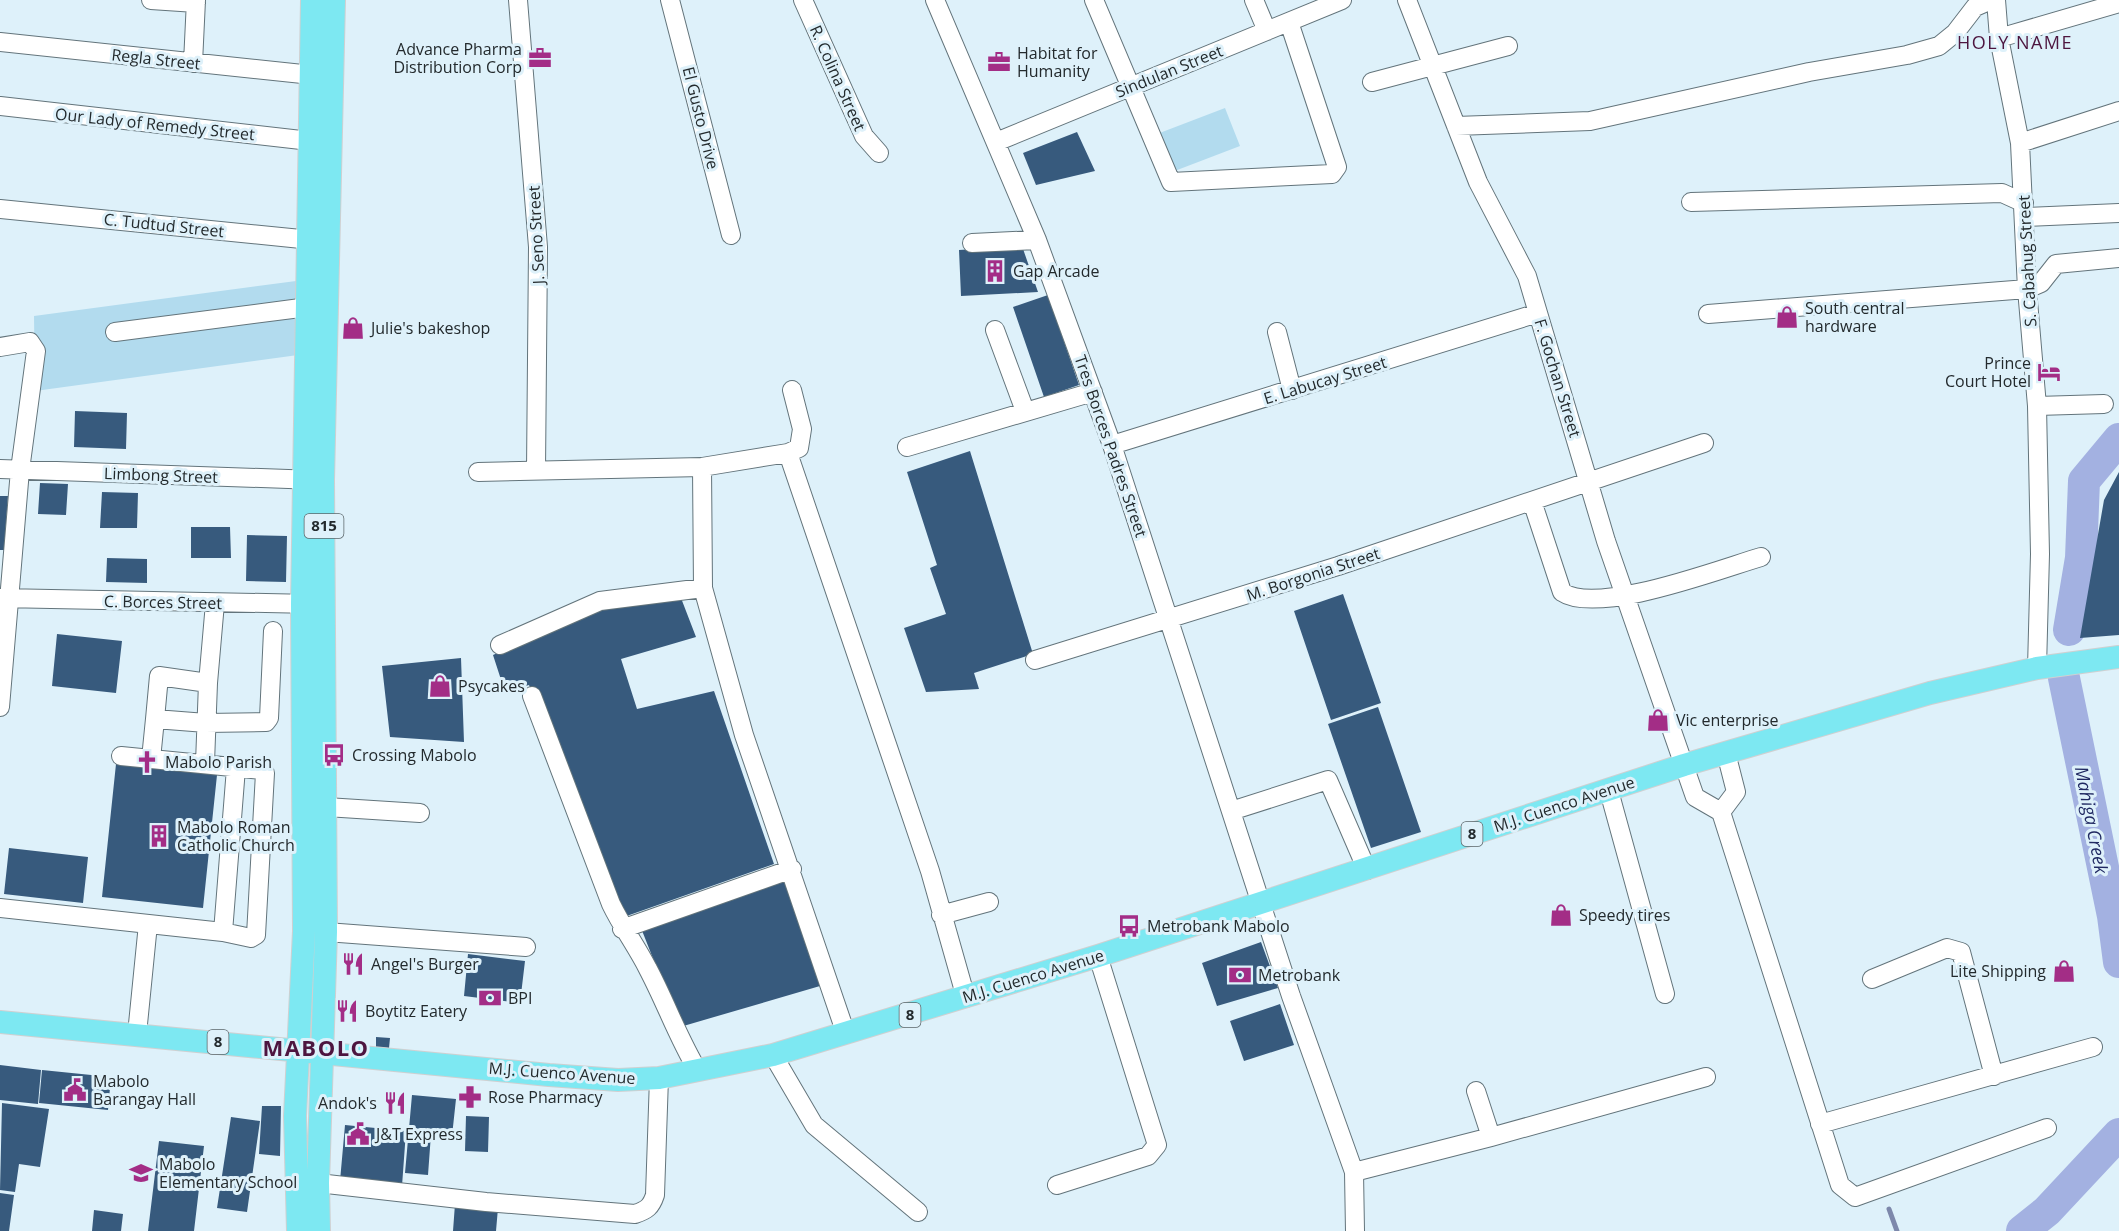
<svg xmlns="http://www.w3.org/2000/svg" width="2119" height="1231" viewBox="0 0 2119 1231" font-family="'Open Sans',sans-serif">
  <rect width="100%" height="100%" fill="#def1fa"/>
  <path fill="#b2dbee" d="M1225 108 1240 146 1172 172 1157 134Z
    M296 281 298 355 35 391 34 316Z"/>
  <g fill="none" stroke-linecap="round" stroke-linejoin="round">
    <path stroke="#7d88ab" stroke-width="5" d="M1889 1209 1897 1231"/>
    <path stroke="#a3b1e1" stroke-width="32" d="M2069 630 2081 558 2084 481 2119 439
      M2064 678 2113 916 2119 962
      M2022 1231 2047 1211 2119 1134"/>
  </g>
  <path fill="#375a7d" d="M1077 132 1095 171 1036 185 1023 153Z
    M1022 246 1038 292 961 296 959 250Z
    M1048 295 1079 385 1044 397 1013 307Z
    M75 411 127 413 126 449 74 447Z
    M970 451 1033 654 974 673 979 689 926 692 904 628 946 614 930 568 937 565 907 472Z
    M2119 472V635L2080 638 2104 500Z
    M40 483 68 484 66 515 38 514Z
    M102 492 138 493 137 528H100Z
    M0 496H8L4 550H0Z
    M191 527H230L231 558H191Z
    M247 535 287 536 286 582 246 581Z
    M107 558 147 559V583L106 582Z
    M1343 594 1381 703 1331 720 1294 611Z
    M681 598 696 637 621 659 637 709 714 691 774 864 621 918 529 685 505 692 493 655 601 606Z
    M57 634 122 641 116 693 52 686Z
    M461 658 464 742 390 737 382 666Z
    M1378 707 1421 832 1371 848 1328 724Z
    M116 764 217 775 203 908 102 897Z
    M9 848 88 857 83 903 4 894Z
    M785 881 820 986 680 1027 641 928Z
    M1261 942 1278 988 1217 1006 1202 963Z
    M468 954 525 961 520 1003 464 996Z
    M1280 1004 1294 1045 1244 1061 1230 1021Z
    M376 1037 390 1038 389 1048 376 1047Z
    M0 1065 41 1070 38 1104 0 1100Z
    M42 1070 111 1077 108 1110 39 1103Z
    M412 1095 456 1099 452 1136 431 1134 428 1175 405 1173Z
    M2 1103 49 1109 40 1167 19 1164 15 1192 0 1190Z
    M262 1106H281L280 1156 259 1154Z
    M466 1116 489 1117 488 1152 465 1151Z
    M231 1117 260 1121 247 1212 217 1208Z
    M345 1125 406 1131 402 1186 340 1181Z
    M159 1141 204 1146 194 1231H148Z
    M0 1193 14 1195 9 1231H0Z
    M455 1204 498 1208 496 1231H453Z
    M94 1210 123 1214 121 1231H92Z"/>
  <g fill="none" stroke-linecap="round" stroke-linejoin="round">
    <g stroke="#63747b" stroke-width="20">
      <path id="minor" d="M151 0 196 3
        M518 0 538 247 536 471
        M670 0 731 235
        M803 0 864 136 879 153
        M935 0 1037 240 1112 445 1291 996 1354 1172 1355 1231
        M1094 0 1171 182 1332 174 1337 167 1289 22
        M1254 0 1267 31
        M1407 0 1478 182 1527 276 1606 541 1695 797 1721 812 1840 1185 1855 1197 2047 1128
        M1996 0 1999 38 2020 143 2027 289 2037 406 2040 554 2037 668
        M1999 38 2119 3
        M0 42 312 75
        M193 63 196 0
        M1372 82 1508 46
        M0 106 310 141
        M1456 126 1590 121 1809 72 1907 55 1939 46 1955 33 1975 7 1991 0
        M996 142 1342 0
        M2020 143 2119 111
        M1691 202 2002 193 2024 203
        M0 209 321 241
        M2025 217 2119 213
        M972 243 1037 240
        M1708 314 2027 289 2041 283 2056 264 2119 258
        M995 330 1025 411
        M115 332 308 307
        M1277 332 1292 390
        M0 347 30 342 36 351 20 470 0 707
        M2037 406 2104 404
        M1112 445 1538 313
        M907 447 1093 392
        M788 453 930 871 966 998
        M702 467 703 588 744 735 846 1034
        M0 469 316 480
        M478 472 702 467 788 453 799 448 802 429 792 390
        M1532 501 1562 592C1597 616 1720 569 1761 557
        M0 598 313 604
        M500 645 600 601 703 588
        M1035 660 1338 566 1704 443
        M208 683 159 676 155 719 206 723 266 722 269 718 273 631
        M532 696 611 904C622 927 637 947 648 969 666 1003 678 1038 698 1071
        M151 759 155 719
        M205 763 208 683 215 603
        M1609 791 1665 994
        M326 807 420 813
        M1231 811 1328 780 1367 870
        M1721 812 1736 792 1726 753
        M0 908 223 932 251 938 256 935 265 773 262 770 121 756
        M941 915 989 902
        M622 929 792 869
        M223 932 236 768
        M326 932 526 947
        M1872 979 1947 948 1961 952 1994 1076
        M137 1034 148 924
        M773 1055 814 1125 918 1212
        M1476 1091 1491 1137
        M1820 1124 2093 1047
        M1354 1172 1491 1137 1706 1077
        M318 1183 486 1202 635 1214C647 1210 651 1207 655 1195L659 1078
        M1057 1185 1148 1156 1157 1145 1098 956"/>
    </g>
    <g stroke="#cfd0d1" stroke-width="24">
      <path id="major" d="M0 1022 549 1075 618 1080 659 1078 773 1055 1098 956 1684 765 1930 693 2037 668 2119 657
        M298 1231 295 1116 304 931 302 604 312 0
        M319 1231 318 1183 326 932 323 480 334 0"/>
    </g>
    <use href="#minor" stroke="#fff" stroke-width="18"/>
    <use href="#major" stroke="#7de8f2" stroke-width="22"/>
  </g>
  <defs>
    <g id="office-bare" transform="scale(1.8)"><path d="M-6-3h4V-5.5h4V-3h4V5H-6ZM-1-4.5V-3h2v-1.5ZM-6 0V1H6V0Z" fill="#a32d86" stroke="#def1fa" stroke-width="2.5" paint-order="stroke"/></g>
    <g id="building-bare" transform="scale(1.8)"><path d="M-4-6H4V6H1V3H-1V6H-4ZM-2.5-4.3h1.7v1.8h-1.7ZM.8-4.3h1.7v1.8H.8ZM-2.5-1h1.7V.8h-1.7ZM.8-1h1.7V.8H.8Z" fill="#a32d86" stroke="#def1fa" stroke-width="2.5" paint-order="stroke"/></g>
    <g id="shop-bare" transform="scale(1.8)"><path d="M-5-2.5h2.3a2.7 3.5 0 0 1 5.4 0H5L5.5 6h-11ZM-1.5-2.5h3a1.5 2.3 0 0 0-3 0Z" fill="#a32d86" stroke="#def1fa" stroke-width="2.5" paint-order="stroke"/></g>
    <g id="hotel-bare" transform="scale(1.8)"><path d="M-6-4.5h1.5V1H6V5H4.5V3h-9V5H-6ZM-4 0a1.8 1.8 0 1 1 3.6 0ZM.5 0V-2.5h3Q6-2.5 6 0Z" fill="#a32d86" stroke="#def1fa" stroke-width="2.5" paint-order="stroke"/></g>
    <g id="bus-bare" transform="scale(1.8)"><path d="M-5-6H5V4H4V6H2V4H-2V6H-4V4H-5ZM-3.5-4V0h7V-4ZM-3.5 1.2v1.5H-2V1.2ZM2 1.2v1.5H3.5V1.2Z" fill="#a32d86" stroke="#def1fa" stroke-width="2.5" paint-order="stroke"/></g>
    <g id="church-bare" transform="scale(1.8)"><path d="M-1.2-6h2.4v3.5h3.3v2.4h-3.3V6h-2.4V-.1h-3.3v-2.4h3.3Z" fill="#a32d86" stroke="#def1fa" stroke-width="2.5" paint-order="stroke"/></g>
    <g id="restaurant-bare" transform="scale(1.8)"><path d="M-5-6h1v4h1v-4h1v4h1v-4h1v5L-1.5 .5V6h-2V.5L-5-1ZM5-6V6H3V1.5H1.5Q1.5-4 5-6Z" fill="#a32d86" stroke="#def1fa" stroke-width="2.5" paint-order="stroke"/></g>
    <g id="bank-bare" transform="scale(1.8)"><path d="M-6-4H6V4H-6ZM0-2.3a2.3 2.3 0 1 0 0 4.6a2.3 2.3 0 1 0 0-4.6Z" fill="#a32d86" stroke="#def1fa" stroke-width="2.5" paint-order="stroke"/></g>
    <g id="civic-bare" transform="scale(1.8)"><path d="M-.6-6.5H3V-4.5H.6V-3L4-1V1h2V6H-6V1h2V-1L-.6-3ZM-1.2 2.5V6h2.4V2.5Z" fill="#a32d86" stroke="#def1fa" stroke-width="2.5" paint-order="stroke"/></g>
    <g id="pharmacy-bare" transform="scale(1.8)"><path d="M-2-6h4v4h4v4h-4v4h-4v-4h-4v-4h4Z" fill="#a32d86" stroke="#def1fa" stroke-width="2.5" paint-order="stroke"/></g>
    <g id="school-bare" transform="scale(1.8)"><path d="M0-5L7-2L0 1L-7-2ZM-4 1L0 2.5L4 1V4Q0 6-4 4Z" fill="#a32d86" stroke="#def1fa" stroke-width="2.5" paint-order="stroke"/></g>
  </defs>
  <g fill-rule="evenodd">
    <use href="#office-bare" x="540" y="58"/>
    <use href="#office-bare" x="999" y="62"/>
    <use href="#building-bare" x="995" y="271"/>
    <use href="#shop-bare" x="1787" y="317"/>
    <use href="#shop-bare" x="353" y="328"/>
    <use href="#hotel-bare" x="2049" y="372"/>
    <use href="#shop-bare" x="440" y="686"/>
    <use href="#shop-bare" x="1658" y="720"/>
    <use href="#bus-bare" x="334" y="755"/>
    <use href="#church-bare" x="147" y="762"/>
    <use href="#building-bare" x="159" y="836"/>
    <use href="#shop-bare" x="1561" y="915"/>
    <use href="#bus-bare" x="1129" y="926"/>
    <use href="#restaurant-bare" x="353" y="964"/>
    <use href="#shop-bare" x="2064" y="971"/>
    <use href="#bank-bare" x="1240" y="975"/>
    <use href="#bank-bare" x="490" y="998"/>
    <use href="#restaurant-bare" x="347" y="1011"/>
    <use href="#civic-bare" x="75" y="1090"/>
    <use href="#pharmacy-bare" x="470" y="1097"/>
    <use href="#restaurant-bare" x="395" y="1103"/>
    <use href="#civic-bare" x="358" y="1134"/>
    <use href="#school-bare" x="141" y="1173"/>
  </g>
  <g text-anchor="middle" stroke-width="6" stroke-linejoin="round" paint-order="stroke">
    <g fill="#def1fa" stroke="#5b666a" stroke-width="1.5">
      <rect x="304.5" y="514" width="39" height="24" rx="4.5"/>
      <rect x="1461.5" y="822" width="21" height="24" rx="4.5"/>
      <rect x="899.5" y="1003" width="21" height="24" rx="4.5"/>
      <rect x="207.5" y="1030" width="21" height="24" rx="4.5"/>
    </g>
    <g font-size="15" font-weight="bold" fill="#232a2d">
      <text x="324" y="531">815</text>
      <text x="1472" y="839">8</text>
      <text x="910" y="1020">8</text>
      <text x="218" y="1047">8</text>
    </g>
    <g font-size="16" fill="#232a2d" stroke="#def1fa" text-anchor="start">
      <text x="522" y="55" text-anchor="end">Advance Pharma<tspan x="522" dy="18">Distribution Corp</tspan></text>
      <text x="1017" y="59">Habitat for<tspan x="1017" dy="18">Humanity</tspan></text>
      <text x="1013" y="277">Gap Arcade</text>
      <text x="1805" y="314">South central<tspan x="1805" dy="18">hardware</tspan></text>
      <text x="371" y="334">Julie's bakeshop</text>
      <text x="2031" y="369" text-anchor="end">Prince<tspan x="2031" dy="18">Court Hotel</tspan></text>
      <text x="458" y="692">Psycakes</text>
      <text x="1676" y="726">Vic enterprise</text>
      <text x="352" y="761">Crossing Mabolo</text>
      <text x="165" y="768">Mabolo Parish</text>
      <text x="177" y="833">Mabolo Roman<tspan x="177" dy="18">Catholic Church</tspan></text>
      <text x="1579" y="921">Speedy tires</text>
      <text x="1147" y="932">Metrobank Mabolo</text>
      <text x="371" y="970">Angel's Burger</text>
      <text x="2046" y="977" text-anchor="end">Lite Shipping</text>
      <text x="1258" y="981">Metrobank</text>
      <text x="508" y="1004">BPI</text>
      <text x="365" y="1017">Boytitz Eatery</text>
      <text x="93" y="1087">Mabolo<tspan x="93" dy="18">Barangay Hall</tspan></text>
      <text x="488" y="1103">Rose Pharmacy</text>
      <text x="377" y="1109" text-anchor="end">Andok's</text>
      <text x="376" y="1140">J&amp;T Express</text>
      <text x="159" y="1170">Mabolo<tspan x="159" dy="18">Elementary School</tspan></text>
    </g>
    <g font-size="16" fill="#232a2d" stroke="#def1fa">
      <text transform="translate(156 59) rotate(6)" y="6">Regla Street</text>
      <text transform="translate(1169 71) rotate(-22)" y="6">Sindulan Street</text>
      <text transform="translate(838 78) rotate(66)" y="6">R. Colina Street</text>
      <text transform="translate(701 118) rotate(76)" y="6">El Gusto Drive</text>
      <text transform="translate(155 124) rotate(6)" y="6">Our Lady of Remedy Street</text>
      <text transform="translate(164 225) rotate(6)" y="6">C. Tudtud Street</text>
      <text transform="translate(536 235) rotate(-93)" y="6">J. Seno Street</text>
      <text transform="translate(2027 261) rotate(-93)" y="6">S. Cabahug Street</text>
      <text transform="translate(1558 378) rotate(73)" y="6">F. Gochan Street</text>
      <text transform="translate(1325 380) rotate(-17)" y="6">E. Labucay Street</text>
      <text transform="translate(1111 446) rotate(71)" y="6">Tres Borces Padres Street</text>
      <text transform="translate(161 475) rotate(2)" y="6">Limbong Street</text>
      <text transform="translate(1313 574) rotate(-18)" y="6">M. Borgonia Street</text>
      <text transform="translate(163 602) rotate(1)" y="6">C. Borces Street</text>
      <text transform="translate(1564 804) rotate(-18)" y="6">M.J. Cuenco Avenue</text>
      <text transform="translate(1033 976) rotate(-17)" y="6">M.J. Cuenco Avenue</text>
      <text transform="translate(562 1073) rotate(4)" y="6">M.J. Cuenco Avenue</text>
    </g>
    <g font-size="18" letter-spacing="1.5" fill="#4d153f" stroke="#def1fa">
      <text x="2015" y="49">HOLY NAME</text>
    </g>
    <g font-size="18" font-style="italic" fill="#202962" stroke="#def1fa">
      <text transform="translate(2091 820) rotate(79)" y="6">Mahiga Creek</text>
    </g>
    <g font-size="22" font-weight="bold" letter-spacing="1.5" fill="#4d153f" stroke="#def1fa">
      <text x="316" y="1056">MABOLO</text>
    </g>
  </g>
</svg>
